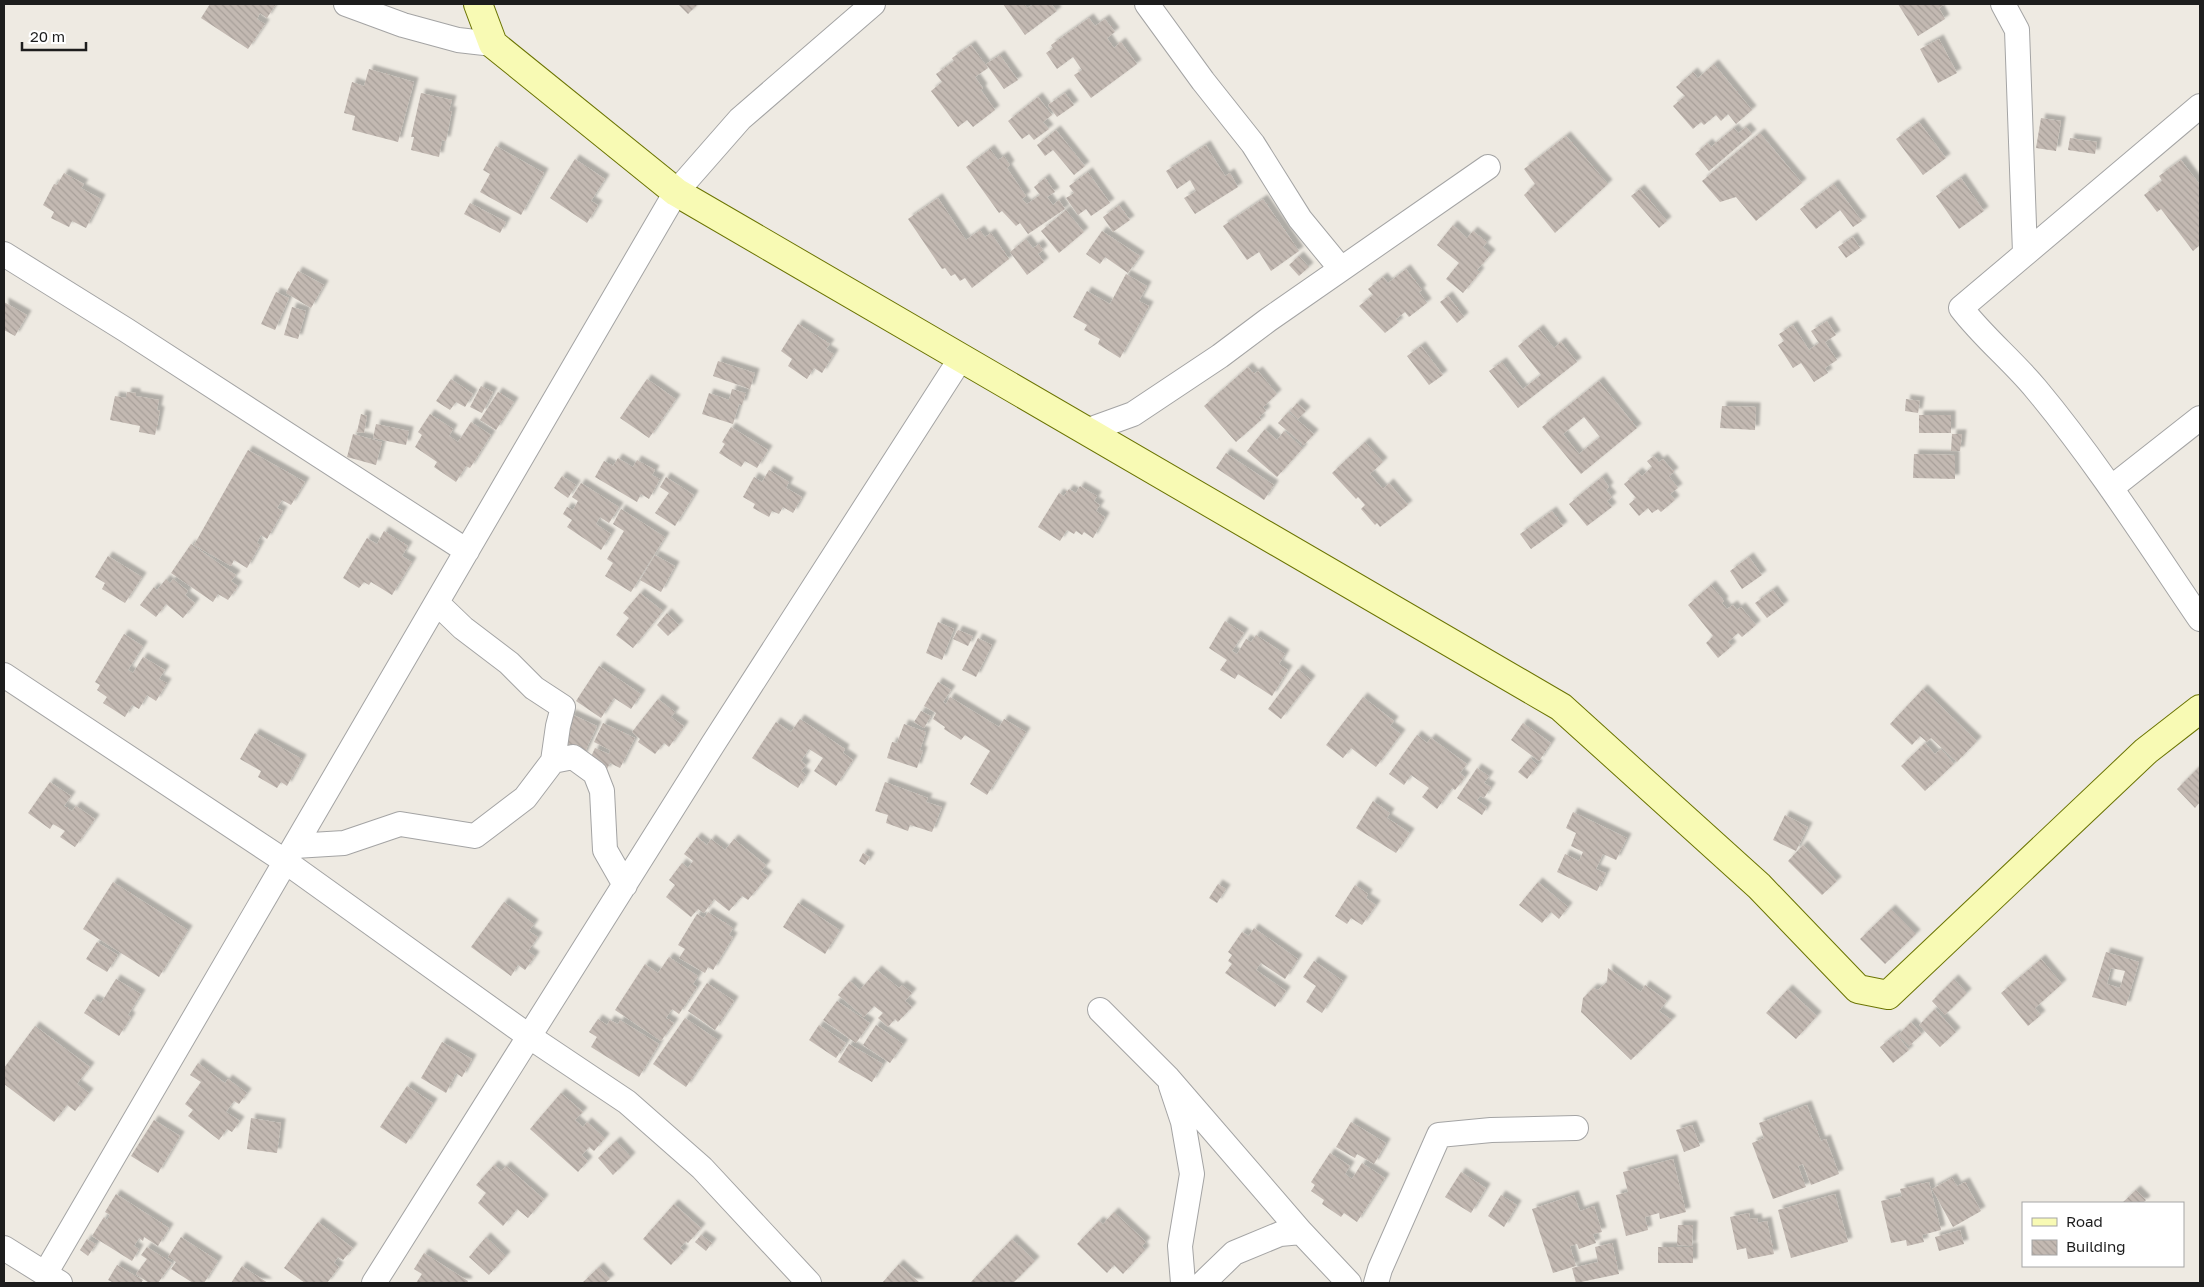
<svg xmlns="http://www.w3.org/2000/svg" width="2204" height="1287" viewBox="0 0 2204 1287" font-family="'Golos Text',sans-serif">
  <defs>
    <pattern id="building-back-hatch" width="6" height="6" patternUnits="userSpaceOnUse" patternTransform="scale(1.25)"><rect width="6" height="6" fill="#c3b9b2"/><path d="M-1 5l2 2M0 0l6 6M5-1l2 2" fill="none" stroke="#a79f99"/></pattern>
    <filter id="shadow"><feDropShadow dx="4.5" dy="-4.5" stdDeviation="1" flood-color="#0004"/></filter>
  </defs>
  <rect width="100%" height="100%" fill="#eeeae2"/>
  <path fill="url(#building-back-hatch)" fill-rule="evenodd" filter="url(#shadow)" d="M210 4H276L267 18 260 13 257 19 265 24 248 49 201 18Z
    M678 4H698L688 14Z
    M1003 4H1024L1027 8 1034 4H1051L1057 11 1025 35Z
    M1898 4H1945L1939 8 1945 19 1918 36Z
    M1089 18 1095 26 1105 19 1115 32 1107 38 1114 48 1121 42 1137 64 1091 98 1074 75 1082 70 1073 57 1057 69 1046 53 1053 48 1051 45Z
    M1939 39 1957 73 1938 83 1920 49Z
    M971 45 988 68 975 77 983 88 981 90 995 110 973 127 967 120 958 127 931 91 942 82 936 74 954 61 952 58Z
    M1000 55 1018 80 1004 89 986 64Z
    M1714 64 1752 110 1736 124 1728 114 1721 121 1716 115 1704 125 1701 122 1693 129 1673 106 1685 96 1676 87 1693 72 1698 78Z
    M369 69 414 82 398 142 352 130 355 116 344 113 352 82 364 86Z
    M421 93 452 100 449 111H452L446 141 442 140 439 157 411 150 414 137H411Z
    M1065 93 1074 105 1057 117 1048 105Z
    M1038 97 1052 115 1043 122 1049 129 1034 140 1029 134 1022 139 1008 121Z
    M2041 118 2061 121 2056 151 2036 148Z
    M1919 122 1946 158 1923 175 1896 139Z
    M1746 127 1752 134 1709 171 1695 154 1708 143 1711 147 1734 128 1738 133Z
    M1056 130 1085 166 1074 175 1053 150 1045 156 1037 145Z
    M1760 133 1802 183 1756 221 1736 197 1720 202 1702 181Z
    M1566 136 1608 184 1555 233 1524 195 1535 184 1524 169Z
    M2070 138 2097 142 2095 154 2068 150Z
    M1206 145 1225 176 1230 173 1238 187 1195 214 1184 198 1196 191 1190 180 1177 189 1166 171Z
    M496 146 544 173 521 215 480 192 490 174 483 170Z
    M990 149 998 160 1004 156 1010 165 1007 168 1026 196 1022 199 1027 204 1040 195 1034 187 1045 178 1055 192 1047 197 1053 205 1059 200 1065 209 1028 234 1020 223 1016 226 1002 211 999 213 966 167Z
    M575 159 605 179 591 201 598 205 587 223 550 198Z
    M2181 160 2200 185V245L2193 251 2161 209 2157 212 2144 195 2162 181 2159 176Z
    M1088 172 1110 203 1091 216 1086 209 1078 215 1066 198 1074 193 1069 186Z
    M64 173 84 184 81 188 101 199 86 228 72 221 69 227 51 218 54 212 43 205 54 184 57 185Z
    M1961 178 1984 211 1959 229 1936 196Z
    M1834 184 1862 221 1853 227 1840 210 1816 229 1800 209Z
    M1640 189 1667 221 1659 228 1631 196Z
    M938 198 966 240 980 230 985 237 991 233 1009 259 972 288 965 278 960 281 955 274 951 276 945 268 942 269 908 219Z
    M1263 199 1299 251 1271 271 1259 252 1247 260 1223 226Z
    M470 203 506 222 500 233 464 214Z
    M1119 205 1130 220 1113 232 1103 217Z
    M1066 210 1084 232 1059 253 1041 231Z
    M1453 225 1467 238 1473 231 1487 242 1483 247 1491 254 1477 270 1480 272 1463 293 1446 279 1459 263 1437 245Z
    M1102 231 1140 256 1128 273 1105 257 1100 264 1086 254Z
    M1853 237 1860 248 1846 258 1838 247Z
    M1026 239 1033 248 1039 244 1043 250 1038 254 1044 262 1027 275 1010 252Z
    M1299 256 1309 267 1299 276 1289 265Z
    M1406 269 1422 290 1419 292 1427 303 1409 317 1405 312 1396 319 1399 322 1385 333 1359 306 1373 295 1368 289 1383 277 1388 283Z
    M298 271 324 285 311 308 286 293Z
    M1126 274 1147 286 1139 301 1149 306 1120 358 1098 344 1100 339 1084 330 1087 325 1073 317 1087 291 1110 304Z
    M276 292 289 298 275 330 261 324Z
    M1448 296 1464 317 1457 323 1440 302Z
    M4 302 27 315 15 336 4 330Z
    M292 307 306 311 298 339 284 335Z
    M1827 321 1836 335 1825 342 1837 360 1825 368 1828 373 1814 382 1801 363 1793 368 1778 345 1784 341 1779 334 1793 325 1809 350 1819 343 1811 331Z
    M798 324 830 344 826 349 834 354 822 373 814 368 807 379 788 366 792 359 781 351Z
    M1539 329 1554 348 1561 342 1577 362 1518 408 1489 371 1502 362 1523 389 1541 375 1518 346Z
    M1421 346 1443 375 1429 385 1407 356Z
    M718 361 755 373 750 389 713 376Z
    M1248 367 1254 374 1258 371 1277 394 1263 407 1266 411 1259 417 1261 420 1236 442 1204 406Z
    M451 379 473 394 465 407 456 402 450 410 436 401Z
    M647 379 676 399 649 438 620 418Z
    M1599 381 1637 428 1581 474 1542 427ZM1584 417 1600 437 1579 454 1563 434Z
    M481 386 493 392 482 413 470 407Z
    M732 389 746 393 742 405 739 404 733 424 702 414 709 393 729 400Z
    M127 392 136 393V396L159 400 157 410 160 411 155 435 139 432 140 426 110 420 115 396 126 398Z
    M498 392 514 402 496 430 480 420Z
    M1906 399 1920 401 1918 413 1905 411Z
    M1297 403 1306 411 1298 419 1290 411Z
    M1722 406 1756 407 1755 430 1720 428Z
    M1288 412 1314 434 1304 445 1278 423Z
    M361 414 367 416 364 433 357 432Z
    M430 414 453 429 449 436 458 442 471 422 491 435 470 468 466 466 456 482 434 467 437 462 415 447 422 435 418 432Z
    M1919 415H1951V433H1919Z
    M376 424 409 431 406 445 373 438Z
    M731 427 768 450 757 468 745 461 741 467 719 453 725 444 722 442Z
    M1265 429 1277 440 1284 431 1303 448 1277 477 1247 451Z
    M353 434 382 442 376 465 347 457Z
    M1952 434H1962L1960 451H1951Z
    M1365 442 1383 462 1370 474 1383 489 1389 483 1408 505 1380 527 1377 523 1375 525 1361 509 1365 505 1358 497 1356 499 1332 473Z
    M248 450 305 482 291 505 282 500 277 508 283 511 267 539 261 535 257 543 260 545 247 568 234 560 231 566 194 545Z
    M1226 453 1274 485 1264 500 1216 468Z
    M1914 454 1955 455V479L1913 478Z
    M1654 456 1659 462 1663 459 1674 472 1669 476 1678 488 1670 494 1675 500 1661 512 1658 509 1652 513 1648 508 1639 516 1629 504 1636 498 1624 484 1638 472 1642 476 1652 467 1647 461Z
    M618 458 633 467 637 460 655 470 652 475 660 479 649 499 641 494 637 502 595 477 604 461 613 466Z
    M769 470 789 482 786 488 802 497 793 513 783 507 779 514 772 511 769 517 753 508 755 504 743 497 754 477 762 482Z
    M562 476 576 485 568 498 554 488Z
    M666 477 694 495 675 526 655 513 669 493 660 487Z
    M1602 477 1609 487 1606 490 1612 497 1607 501 1612 507 1587 526 1569 504Z
    M581 483 619 507 609 523 600 517 596 524 611 534 601 550 567 527 572 520 563 514 567 507 573 510 578 501 572 497Z
    M1080 486 1097 496 1094 501 1100 505 1096 511 1105 517 1093 538 1084 532 1082 535 1076 531 1074 534 1067 530 1060 541 1038 527 1059 493 1064 496 1069 489 1076 493Z
    M621 509 665 537 631 592 605 576 613 563 607 559 624 531 613 524Z
    M1552 511 1563 526 1531 549 1520 534Z
    M384 531 408 546 402 556 412 562 392 595 371 582 369 585 364 582 359 588 343 578 367 538 377 544Z
    M191 544 236 575 231 581 238 586 228 600 218 594 213 602 171 573Z
    M655 555 675 566 661 592 640 580Z
    M108 556 142 577 125 603 102 589 105 583 95 577Z
    M1749 557 1762 575 1742 589 1730 571Z
    M166 579 170 583 173 579 188 591 185 595 195 603 183 618 166 604 156 617 140 605 154 587 157 590Z
    M1711 585 1724 601 1722 603 1727 609 1733 605 1737 610 1741 607 1756 625 1742 637 1738 633 1728 642 1732 646 1718 658 1706 643 1713 636 1688 605Z
    M1773 590 1784 605 1767 618 1755 603Z
    M640 593 663 611 633 648 616 635 629 618 623 613Z
    M667 613 679 625 668 636 657 625Z
    M1225 621 1244 633 1232 651 1237 654 1246 639 1251 642 1256 635 1285 654 1279 664 1288 670 1272 696 1238 674 1235 679 1220 670 1227 660 1209 648Z
    M938 622 954 629 942 660 926 653Z
    M958 630 973 636 968 646 953 639Z
    M124 634 143 646 128 670 133 673 143 657 165 670 159 679 167 683 156 701 147 695 139 709 132 705 125 717 103 703 107 697 97 690 100 685 95 682Z
    M978 638 992 645 976 677 962 670Z
    M599 666 641 694 631 709 614 698 601 718 576 701Z
    M1298 669 1311 680 1281 719 1268 709Z
    M938 682 951 690 943 702 946 704 950 697 999 727 1004 719 1026 732 987 795 970 784 990 751 965 735 961 740 944 729 945 727 933 719 936 713 924 706Z
    M1923 689 1977 741 1957 762 1931 738 1927 742 1920 736 1912 745 1890 724Z
    M1363 697 1394 721 1390 726 1401 734 1376 767 1351 748 1343 758 1326 745Z
    M658 699 675 712 671 717 684 726 669 747 664 743 655 754 638 742 640 739 632 732Z
    M921 711 931 716 924 728 914 722Z
    M571 714 597 726 582 758 557 747Z
    M800 719 845 749 843 753 853 760 836 786 814 771 823 758 809 749 801 761 806 765 801 771 806 775 798 788 752 758 776 722 791 732Z
    M603 723 635 738 620 768 610 763 606 771 588 763 595 748 609 754 610 750 594 742Z
    M1523 723 1551 743 1539 761 1511 740Z
    M904 724 926 732 920 750 923 751 917 768 887 758 892 742 897 743Z
    M255 733 302 759 287 786 281 782 277 788 258 777 261 771 240 759Z
    M1417 735 1427 743 1431 738 1467 764 1460 773 1465 777 1455 790 1452 788 1437 809 1422 797 1429 788 1411 775 1404 785 1389 774Z
    M1925 743 1935 754 1941 749 1954 764 1925 791 1901 766Z
    M1530 758 1538 765 1527 779 1518 772Z
    M2200 766V802L2195 808 2177 789Z
    M1477 768 1489 776 1484 783 1491 787 1484 798 1480 796 1477 800 1487 807 1482 815 1457 798Z
    M50 782 71 796 64 806 72 811 76 806 95 819 75 847 60 837 65 831 53 824 50 829 28 813Z
    M885 782 928 798 926 802 942 807 932 832 910 825 908 831 886 823 888 815 875 811Z
    M1373 801 1390 813 1387 818 1410 833 1396 853 1356 828Z
    M1573 812 1627 838 1616 860 1603 854 1596 869 1606 873 1597 891 1557 872 1565 854 1579 861 1583 852 1571 846 1576 833 1566 828Z
    M1785 815 1808 827 1796 851 1773 840Z
    M697 837 707 845 711 839 725 850 734 839 766 865 761 871 768 876 748 900 742 896 729 911 714 899 704 913 698 909 691 917 666 897 675 885 669 880 682 863 688 868 693 861 684 854Z
    M1803 845 1837 881 1822 895 1788 861Z
    M863 853 870 857 865 865 859 861Z
    M113 882 188 930 159 977 83 929Z
    M1538 882 1568 907 1559 919 1551 912 1542 923 1519 905Z
    M1218 884 1226 889 1217 903 1209 898Z
    M1355 885 1368 894 1366 898 1376 905 1362 925 1351 918 1347 924 1335 916Z
    M504 902 534 924 529 931 538 937 528 951 535 956 525 970 518 965 511 976 471 947Z
    M798 903 840 930 825 954 783 927Z
    M1891 909 1916 934 1885 964 1860 939Z
    M708 912 733 928 729 935 733 937 713 970 708 967 705 973 679 958 685 949 678 945 697 914 704 918Z
    M1254 928 1298 959 1285 979 1261 963 1256 970 1286 991 1275 1007 1225 973 1232 964 1228 961 1232 955 1228 952 1242 932 1249 936Z
    M97 942 118 955 107 972 86 959Z
    M2106 952 2139 962 2126 1006 2092 997ZM2111 968 2125 971 2120 988 2107 984Z
    M669 957 698 976 693 984 697 987 679 1014 672 1009 666 1018 674 1023 661 1041 615 1010 645 964 658 973Z
    M2041 959 2062 984 2035 1008 2041 1015 2028 1026 2001 993Z
    M1314 961 1343 981 1322 1013 1306 1002 1316 986 1303 977Z
    M1608 968 1641 992 1645 985 1667 1001 1659 1011 1672 1020 1631 1060 1581 1012 1583 998 1593 988 1598 990 1607 982Z
    M877 970 899 988 902 985 912 993 905 1001 912 1007 898 1022 895 1019 888 1027 878 1018 883 1013 874 1006 864 1017 838 995 850 981 860 990Z
    M116 979 141 994 128 1015 131 1017 119 1036 84 1013 93 999 101 1003Z
    M1954 979 1967 993 1945 1015 1932 1001Z
    M707 983 734 1001 715 1030 688 1011Z
    M1788 989 1817 1016 1796 1039 1766 1013Z
    M837 1001 870 1023 856 1043 823 1020Z
    M1935 1009 1956 1032 1940 1047 1919 1025Z
    M685 1018 718 1040 686 1087 653 1064Z
    M598 1019 607 1025 610 1020 618 1024 620 1020 659 1044 639 1077 591 1047 597 1037 589 1032Z
    M1911 1022 1922 1034 1909 1046 1898 1035Z
    M819 1025 846 1043 836 1058 809 1040Z
    M876 1025 903 1044 890 1063 863 1045Z
    M35 1026 90 1067 77 1084 89 1093 75 1111 67 1105 54 1122 4 1084V1068Z
    M1896 1034 1909 1050 1893 1063 1880 1047Z
    M442 1042 472 1059 462 1077 456 1073 446 1093 421 1078Z
    M849 1044 883 1064 872 1082 838 1062Z
    M198 1063 225 1083 228 1079 247 1093 239 1104 234 1101 226 1112 240 1121 232 1132 227 1129 219 1140 188 1116 193 1110 185 1104 201 1082 190 1075Z
    M407 1086 433 1103 406 1144 380 1127Z
    M561 1093 583 1112 575 1120 583 1127 587 1122 605 1138 594 1151 589 1147 582 1155 588 1161 578 1172 530 1129Z
    M1807 1105 1821 1141 1826 1139 1839 1174 1811 1185 1803 1164 1798 1166 1806 1187 1773 1199 1752 1143 1764 1138 1759 1123Z
    M251 1118 281 1123 277 1153 247 1149Z
    M154 1120 180 1136 158 1173 131 1156Z
    M1351 1122 1386 1143 1374 1164 1357 1154 1355 1158 1336 1147Z
    M1692 1125 1700 1146 1684 1152 1676 1130Z
    M616 1141 631 1157 613 1175 598 1158Z
    M1330 1153 1350 1166 1345 1174 1352 1179 1362 1163 1385 1178 1357 1222 1344 1213 1341 1217 1322 1204 1324 1200 1311 1191 1315 1185 1311 1182Z
    M1673 1159 1686 1212 1660 1219 1659 1213 1645 1217 1648 1230 1626 1236 1616 1195 1628 1192 1623 1172Z
    M494 1165 501 1171 506 1166 544 1199 528 1218 517 1209 503 1226 478 1203 486 1193 476 1185Z
    M1461 1172 1486 1188 1471 1213 1445 1197Z
    M1952 1178 1957 1186 1965 1182 1981 1211 1953 1227 1932 1189Z
    M1929 1182 1941 1230 1922 1235 1924 1242 1907 1246 1906 1240 1891 1243 1881 1201 1902 1196 1900 1189Z
    M2136 1190 2146 1200 2143 1203H2122Z
    M116 1194 169 1228 158 1246 144 1237 143 1241 139 1238 134 1246 139 1249 132 1261 92 1236 104 1217 107 1220 110 1215 105 1212Z
    M1835 1194 1848 1242 1791 1258 1778 1210Z
    M1501 1195 1517 1205 1504 1227 1488 1216Z
    M1574 1195 1580 1211 1594 1206 1602 1232 1593 1234 1596 1243 1579 1249 1577 1244 1570 1246 1576 1266 1553 1273 1532 1209Z
    M674 1204 701 1228 688 1243 686 1241 680 1248 684 1251 671 1265 643 1239Z
    M1114 1212 1146 1242 1142 1246 1145 1250 1123 1274 1114 1265 1107 1273 1077 1244 1099 1221 1103 1224Z
    M1749 1213 1750 1219 1757 1218 1758 1223 1767 1221 1774 1254 1748 1259 1746 1248 1737 1250 1730 1217Z
    M318 1222 353 1248 343 1260 338 1257 334 1263 339 1267 327 1283H305L284 1268Z
    M1678 1225H1693L1692 1246 1677 1245Z
    M1960 1230 1964 1244 1939 1251 1935 1237Z
    M701 1235 712 1243 706 1251 695 1242Z
    M181 1237 218 1261 204 1283H193L171 1269 176 1262 168 1257Z
    M486 1237 506 1256 489 1275 469 1257Z
    M87 1239 96 1244 88 1256 80 1250Z
    M1012 1239 1035 1261 1013 1283H970Z
    M1612 1243 1619 1274 1576 1283 1572 1268 1598 1262 1595 1247Z
    M147 1247 172 1263 158 1283H149L136 1274 147 1259 141 1255Z
    M1658 1247H1693V1263H1658Z
    M424 1253 468 1281 467 1283H416L422 1274 414 1269Z
    M899 1264 920 1283H882Z
    M117 1265 143 1280 141 1283H114L108 1280Z
    M242 1266 268 1283H231Z
    M599 1267 610 1279 605 1283H582Z"/>
  <g fill="none" stroke-linecap="round" stroke-linejoin="round">
    <g stroke="#a4a4a4" stroke-width="26">
      <path id="street" d="M346 4 403 25 458 40 493 44
        M1147 4 1203 81 1253 144 1300 219 1341 269
        M2003 4 2017 30 2025 253
        M2200 106 1961 308C1984 338 2012 360 2036 389 2096 461 2147 541 2200 619
        M4 254 126 330 467 551
        M1086 431 1133 414 1220 356 1268 320 1488 167
        M2111 488 2200 418
        M437 603 463 628 509 663 534 688 563 707 558 726 553 761
        M4 675 286 862 530 1037 627 1102 702 1168 809 1283
        M295 846 344 843 400 824 475 836 525 798 553 761 573 757 595 773 602 791 605 850 625 885
        M1100 1010 1168 1078 1301 1232 1349 1283
        M1171 1086 1183 1122 1192 1174 1180 1246 1183 1283
        M4 1248 60 1283
        M45 1274 676 192 740 119 873 4
        M374 1283 713 744 961 358
        M1203 1283 1234 1253 1280 1234 1301 1232
        M1376 1283 1380 1269 1439 1135 1491 1130 1576 1128"/>
    </g>
    <g stroke="#6b7403" stroke-width="30">
      <path id="secondary" d="M478 4 493 44 676 192 1561 707 1759 886 1858 989 1888 995 2146 751 2200 709"/>
    </g>
    <use href="#street" stroke="#fff" stroke-width="24"/>
    <use href="#secondary" stroke="#f8fab4" stroke-width="28"/>
  </g>
  <rect width="2204" height="1287" fill="none" stroke="#1d1d1d" stroke-width="10"/>
  <rect x="2022" y="1202" width="162" height="65" fill="#ffffff" stroke="#a5a5a5"/>
  <rect x="2032" y="1218" width="25" height="8" fill="#f8fab4" stroke="#a5a5a5"/>
  <text x="2066" y="1227" font-size="15" fill="#1d1d1d">Road</text>
  <rect x="2032" y="1240" width="25" height="15" fill="url(#building-back-hatch)" stroke="#a5a5a5"/>
  <text x="2066" y="1252" font-size="15" fill="#1d1d1d">Building</text>
  <path d="M22 42v8h64v-8" fill="none" stroke="#1d1d1d" stroke-width="2.5"/>
  <text x="30" y="42" font-size="15" fill="#1d1d1d" stroke="#ffffff" stroke-width="4" paint-order="stroke">20 m</text>
</svg>
